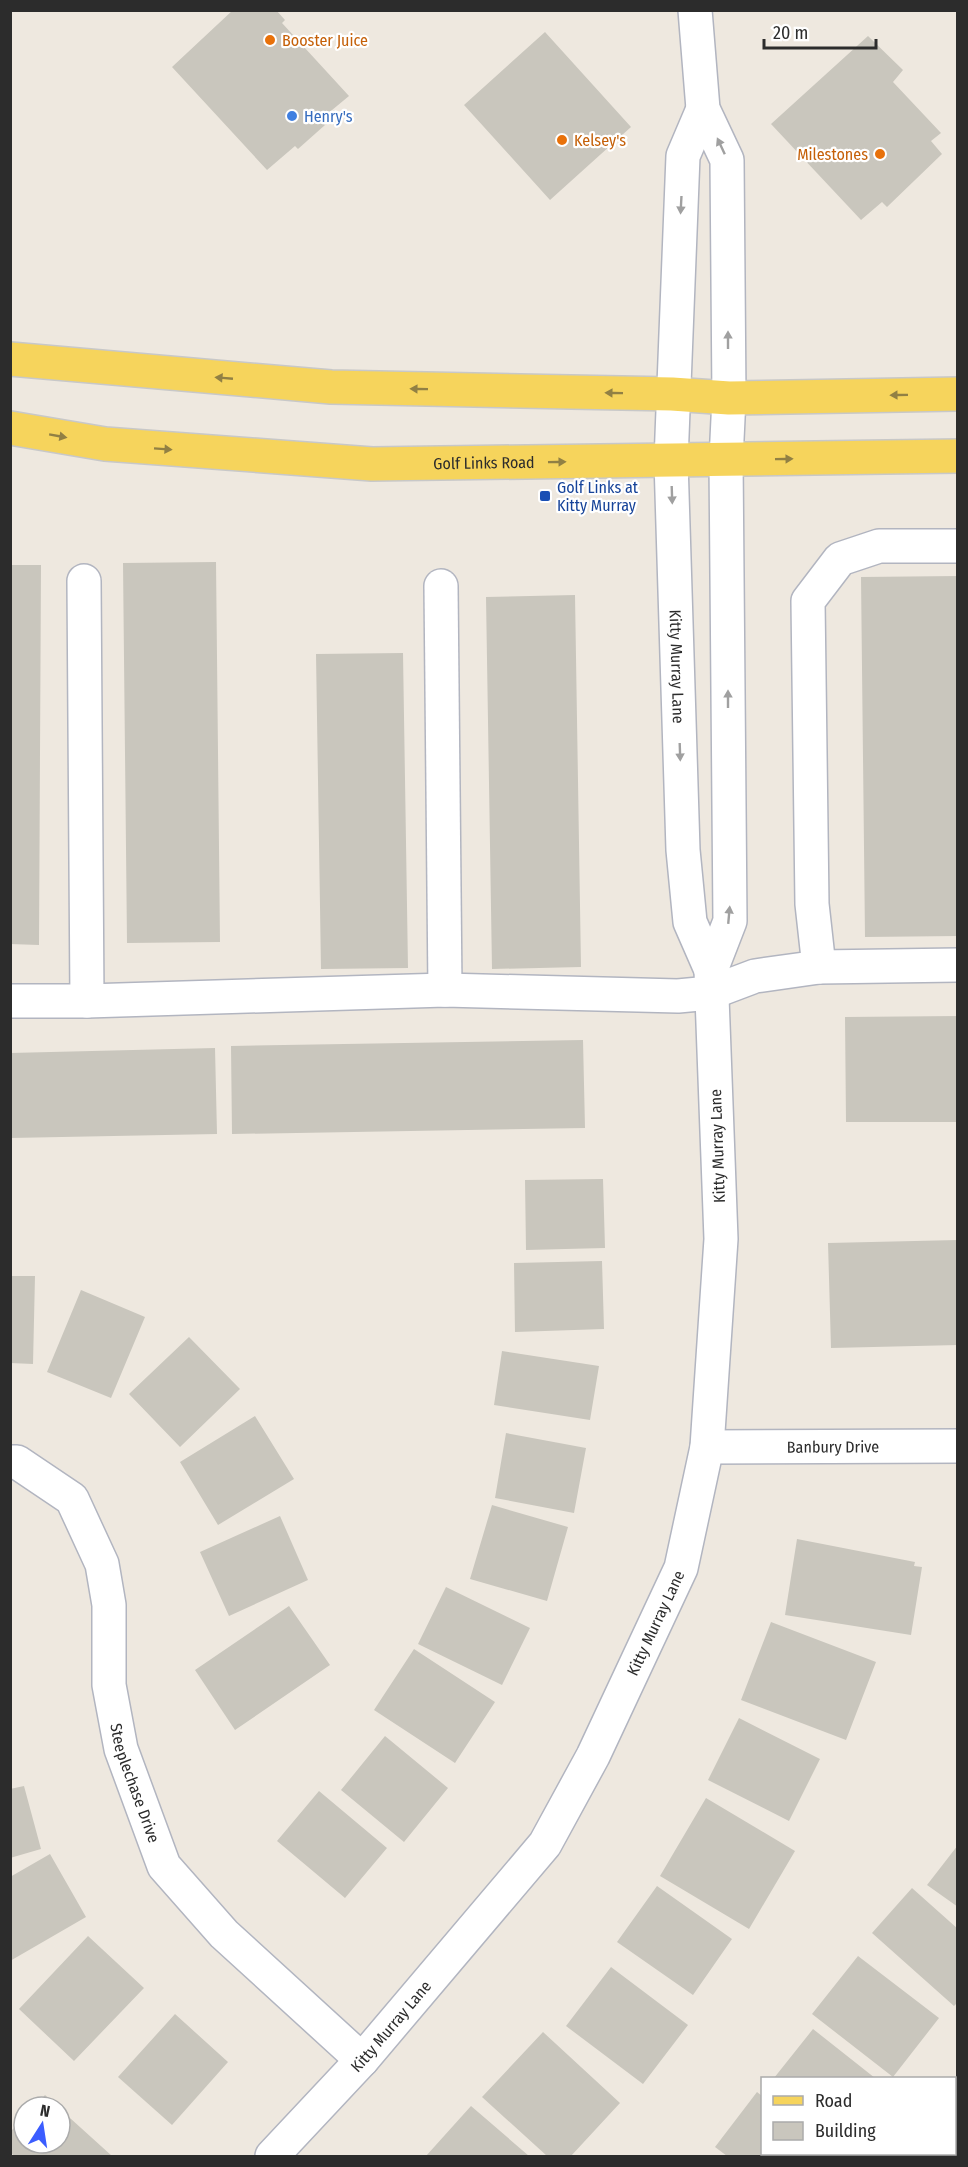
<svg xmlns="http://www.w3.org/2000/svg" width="968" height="2167" viewBox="0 0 968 2167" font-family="'Fira Sans Condensed',sans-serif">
  <rect width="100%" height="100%" fill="#eee8df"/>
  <path fill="#c9c6bd" d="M233 10H276L285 20 282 23 349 96 320 120 325 125 298 149 295 146 267 170 172 67Z
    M545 32 631 127 550 200 464 105Z
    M868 36 903 70 893 82 941 133 931 141 942 154 887 207 882 202 861 220 771 124Z
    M216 562 220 942 127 943 123 563Z
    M10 565H41L39 945 10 944Z
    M958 576V936L865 937 861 577Z
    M575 595 581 967 492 969 486 597Z
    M403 653 408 968 321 969 316 654Z
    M958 1016V1122H846L845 1017Z
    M583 1040 585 1128 232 1134 231 1046Z
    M215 1048 217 1134 10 1138V1053Z
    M603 1179 605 1248 526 1250 525 1180Z
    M958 1240V1345L831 1348 828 1243Z
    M602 1261 604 1329 515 1332 514 1263Z
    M10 1276H35L33 1364 10 1363Z
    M81 1290 145 1317 111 1398 47 1372Z
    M189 1337 240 1389 180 1447 129 1394Z
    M502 1351 599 1366 590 1420 494 1405Z
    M255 1416 294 1479 218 1525 180 1462Z
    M506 1433 586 1448 574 1513 495 1498Z
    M492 1505 568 1527 547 1601 470 1579Z
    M280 1516 308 1580 229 1616 200 1552Z
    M797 1539 915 1562 914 1566 922 1567 911 1635 785 1615Z
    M446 1587 530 1628 502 1685 418 1644Z
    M289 1606 330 1665 235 1730 195 1670Z
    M771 1622 876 1662 846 1740 741 1700Z
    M414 1649 495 1702 455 1763 374 1710Z
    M739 1718 820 1759 789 1821 708 1780Z
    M385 1736 448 1788 404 1842 341 1790Z
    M24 1786 41 1849 10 1858V1789Z
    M319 1791 387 1848 345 1898 277 1841Z
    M706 1798 795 1851 749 1929 660 1876Z
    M958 1845V1907L927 1885Z
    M50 1854 86 1917 10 1961V1877Z
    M657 1886 732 1939 693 1995 617 1942Z
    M912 1888 958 1929V2002L954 2006 872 1933Z
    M88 1936 144 1988 74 2061 19 2009Z
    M858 1956 939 2018 893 2077 812 2014Z
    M611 1967 688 2025 643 2084 566 2026Z
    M175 2014 228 2062 172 2125 118 2077Z
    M813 2029 875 2078H774Z
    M543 2032 620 2103 571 2156H547L482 2097Z
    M757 2092 762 2096V2154H828L826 2156H727L715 2147Z
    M45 2095 58 2107H34Z
    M471 2106 529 2156H426Z
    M60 2109 112 2156H15L10 2153V2132L24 2118V2143H60Z"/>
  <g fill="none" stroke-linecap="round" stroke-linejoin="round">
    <g stroke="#b2b5c0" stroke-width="36">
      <g id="minor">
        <path id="s1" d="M703 109 683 156 671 461 683 850 690 922 711 970"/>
        <path d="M84 581 87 1001"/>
        <path d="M441 586 445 990"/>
        <path d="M819 967 812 904 808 601 840 559 879 546H958"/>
        <path d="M10 1001H87L445 990 678 996 710 993 755 976 819 967 958 965"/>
        <path id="s2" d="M707 1447 958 1446"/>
        <path id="s3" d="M10 1462H17L72 1499 102 1564 109 1605V1685L121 1749 164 1866 224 1934 362 2060"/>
        <path id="s4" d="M272 2156 362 2060 545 1844 593 1756 681 1568 707 1447 721 1239 711 970 730 921 726 460 729 398 727 160 703 109 695 10"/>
      </g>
    </g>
    <g stroke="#c8c8c8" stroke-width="36">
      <g id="major">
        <path d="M10 359 331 387 672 394 729 398 958 394"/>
        <path id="s5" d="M10 428 105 444 372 464 958 456"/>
      </g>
    </g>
    <use href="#minor" stroke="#fff" stroke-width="33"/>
    <use href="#major" stroke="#f6d45c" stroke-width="33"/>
  </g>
  <defs><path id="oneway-solid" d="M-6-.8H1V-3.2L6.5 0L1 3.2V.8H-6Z" transform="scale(1.5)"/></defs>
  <g fill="#a0a0a0">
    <use href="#oneway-solid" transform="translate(721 146) rotate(-115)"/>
    <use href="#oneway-solid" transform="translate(681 205) rotate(93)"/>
    <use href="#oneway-solid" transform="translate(728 340) rotate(-90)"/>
    <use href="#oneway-solid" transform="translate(672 495) rotate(88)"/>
    <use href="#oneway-solid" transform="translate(728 699) rotate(-90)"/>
    <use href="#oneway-solid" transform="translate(680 752) rotate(88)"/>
    <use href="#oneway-solid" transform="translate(729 915) rotate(-85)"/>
  </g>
  <g fill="#918044">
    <use href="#oneway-solid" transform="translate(224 378) rotate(-175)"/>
    <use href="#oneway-solid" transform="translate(419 389) rotate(-179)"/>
    <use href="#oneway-solid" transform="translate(614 393) rotate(-179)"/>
    <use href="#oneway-solid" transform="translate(899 395) rotate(179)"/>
    <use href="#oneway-solid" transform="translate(58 436) rotate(10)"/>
    <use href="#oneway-solid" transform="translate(163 449) rotate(4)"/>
    <use href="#oneway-solid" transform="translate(784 459) rotate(-1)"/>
    <use href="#oneway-solid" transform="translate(557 462) rotate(-1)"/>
  </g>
  <g fill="#e8710a" stroke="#fff" stroke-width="2">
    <circle cx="270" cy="40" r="6"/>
    <circle cx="562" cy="140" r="6"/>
    <circle cx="880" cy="154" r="6"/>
  </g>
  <circle fill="#3f7fe0" stroke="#fff" stroke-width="2" cx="292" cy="116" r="6"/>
  <rect fill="#1a4fb4" stroke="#fff" stroke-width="2" x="539" y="490" width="12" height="12" rx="3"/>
  <g text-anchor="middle" stroke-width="4.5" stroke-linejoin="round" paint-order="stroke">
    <g font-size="16" fill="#c56008" stroke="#fff" text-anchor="start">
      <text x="282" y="46">Booster Juice</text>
      <text x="574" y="146">Kelsey's</text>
      <text x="868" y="160" text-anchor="end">Milestones</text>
    </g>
    <g font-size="16" fill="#366cbe" stroke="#fff" text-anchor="start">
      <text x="304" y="122">Henry's</text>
    </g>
    <g font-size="16" fill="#2c2c2c" stroke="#fff">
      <text dy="6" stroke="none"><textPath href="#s5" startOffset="476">Golf Links Road</textPath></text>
      <text dy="6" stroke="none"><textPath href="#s1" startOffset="562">Kitty Murray Lane</textPath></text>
      <text transform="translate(717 1146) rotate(-92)" y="6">Kitty Murray Lane</text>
      <text dy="6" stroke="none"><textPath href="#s2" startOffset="126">Banbury Drive</textPath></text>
      <text dy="6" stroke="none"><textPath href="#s4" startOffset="662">Kitty Murray Lane</textPath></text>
      <text dy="6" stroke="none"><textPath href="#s3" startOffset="368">Steeplechase Drive</textPath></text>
      <text dy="6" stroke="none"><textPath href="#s4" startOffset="176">Kitty Murray Lane</textPath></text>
    </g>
    <g font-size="16" fill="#164399" stroke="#fff" text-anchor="start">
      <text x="557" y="493">Golf Links at<tspan x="557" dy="18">Kitty Murray</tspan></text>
    </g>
  </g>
  <rect width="968" height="2167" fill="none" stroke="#2c2c2c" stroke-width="24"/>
  <rect x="761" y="2077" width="195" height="78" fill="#ffffff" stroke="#ababab" stroke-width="1.5"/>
  <rect x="773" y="2096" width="30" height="9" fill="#f6d45c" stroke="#ababab" stroke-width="1.5"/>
  <text x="815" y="2107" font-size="18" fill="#2c2c2c">Road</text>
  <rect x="773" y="2122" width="30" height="18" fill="#c9c6bd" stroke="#ababab" stroke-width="1.5"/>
  <text x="815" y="2137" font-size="18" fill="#2c2c2c">Building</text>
  <g transform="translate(42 2125) rotate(12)"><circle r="28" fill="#ffffff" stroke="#ababab" stroke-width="1.5"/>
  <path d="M0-4.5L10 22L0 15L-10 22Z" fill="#3b5dff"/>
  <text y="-9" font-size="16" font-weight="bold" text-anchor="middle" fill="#2c2c2c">N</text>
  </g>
  <path d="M764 39v9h112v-9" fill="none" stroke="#2c2c2c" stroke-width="3"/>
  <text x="773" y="39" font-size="18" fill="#2c2c2c" stroke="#ffffff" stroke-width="4.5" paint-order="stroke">20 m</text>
</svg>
